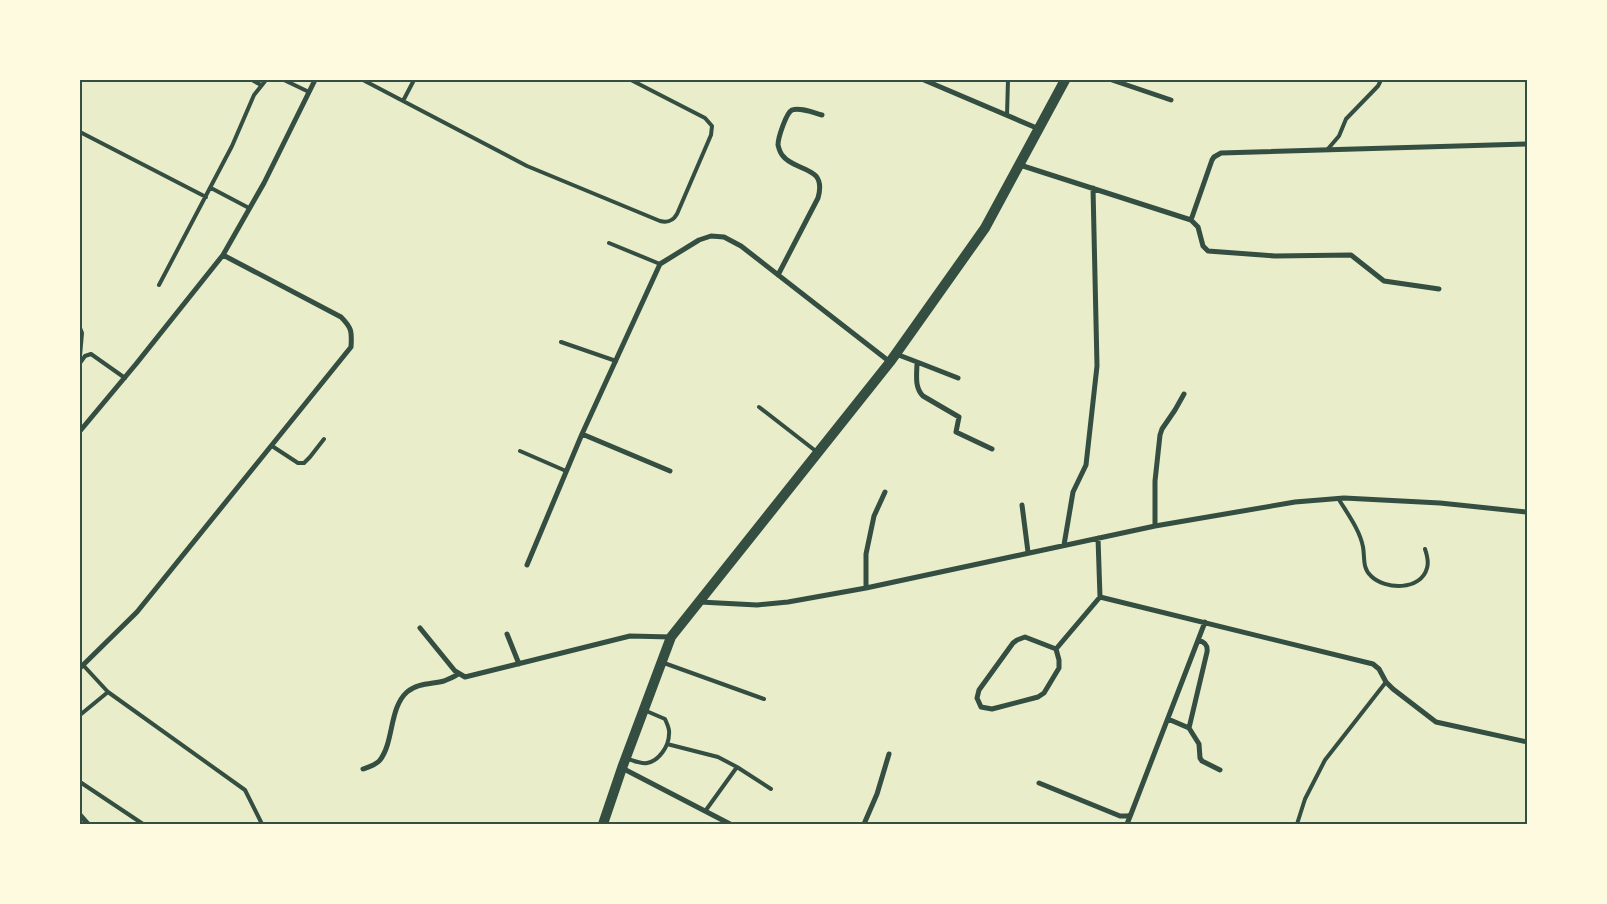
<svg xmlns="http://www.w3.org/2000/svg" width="1607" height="904" viewBox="0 0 1607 904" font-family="Bitter,serif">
  <rect width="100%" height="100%" fill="#e9edc9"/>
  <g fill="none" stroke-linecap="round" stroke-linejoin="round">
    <path stroke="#344e41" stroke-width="4" d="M252 80 261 85
      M284 80 309 92
      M363 80 527 166 660 221C668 223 673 221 677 214L711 135 712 126 705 118 631 80
      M403 101 414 80
      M1007 115 1008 80
      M80 132 206 197
      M1327 150 1339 136 1346 119 1378 86 1381 80
      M211 188 249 208
      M609 243 660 264
      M159 285 232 146 254 95 266 80
      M80 328 82 333 80 356
      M561 342 616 361
      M80 363 85 356 91 354 125 378
      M759 407 817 452
      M272 446 298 463H304L310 457 324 439
      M520 451 566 471
      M1338 498C1347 513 1360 530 1363 547 1365 557 1362 568 1371 576 1385 590 1421 591 1427 568 1429 562 1427 555 1425 549
      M664 663 764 699
      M83 665 108 692 245 790 262 824
      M80 715 108 692
      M667 744 718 757 737 767 771 789
      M628 759C634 761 641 764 647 763 659 761 669 746 669 734 670 729 667 724 665 719L644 710
      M80 782 143 824
      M706 810 737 767
      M1297 824 1305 799 1325 760 1386 682"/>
    <path stroke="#344e41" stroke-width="5" d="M924 80 1039 129
      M1112 80 1171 100
      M1020 165 1191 220 1198 227 1203 246 1208 251 1275 256 1351 255 1384 281 1439 289
      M1191 220 1212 160 1214 157 1221 153 1527 144
      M778 275 818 198C820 191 821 182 816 176 807 167 790 166 783 156 780 153 779 149 778 145 778 138 786 113 792 110 800 107 814 113 822 115
      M896 354 917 362C917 374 914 387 923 396L959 417 956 432 992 449
      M917 362 958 378
      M80 431 136 364 223 255 264 183 315 80
      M582 434 670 471
      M1022 505 1028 552
      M1155 526V481L1160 435 1162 429 1175 410 1184 394
      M1098 538 1100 597 1373 664 1379 669 1386 682 1393 689 1436 722 1527 742
      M1064 545 1073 492 1086 465 1097 366 1093 188
      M527 565 582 434 660 264 699 240 711 236 724 237 741 246 890 362
      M866 588V554L874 516 885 492
      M700 602 757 605 788 602 866 588 1155 526 1295 502 1344 498 1440 503 1527 512
      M420 628 455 671 465 677 630 636 671 637
      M507 634 519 664
      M1025 637 1056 649 1059 660V668L1044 693 1038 697 992 709 981 707 977 698 979 690 1013 643 1017 640Z
      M1198 640C1205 642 1208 645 1207 652L1189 728 1199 744 1200 758 1202 761 1220 770
      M1056 649 1100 597
      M80 668 137 612 351 347C352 332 352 328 341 317L223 255
      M1168 719 1189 728
      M622 768 730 824
      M363 769C369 767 376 765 380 760 394 742 389 708 407 692 417 683 432 684 444 681 449 679 454 677 458 674
      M1039 783 1120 816H1128L1131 814 1205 622
      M80 815 88 824
      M864 824 877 794 889 754
      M1127 824 1131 814"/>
    <path stroke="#344e41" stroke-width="10" d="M603 824 622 768 671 637 890 362 985 228 1065 80"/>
  </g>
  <rect width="1607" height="904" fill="none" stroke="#fefae0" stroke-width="162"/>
  <rect x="81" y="81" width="1445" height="742" fill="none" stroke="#344e41" stroke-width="2"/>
</svg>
